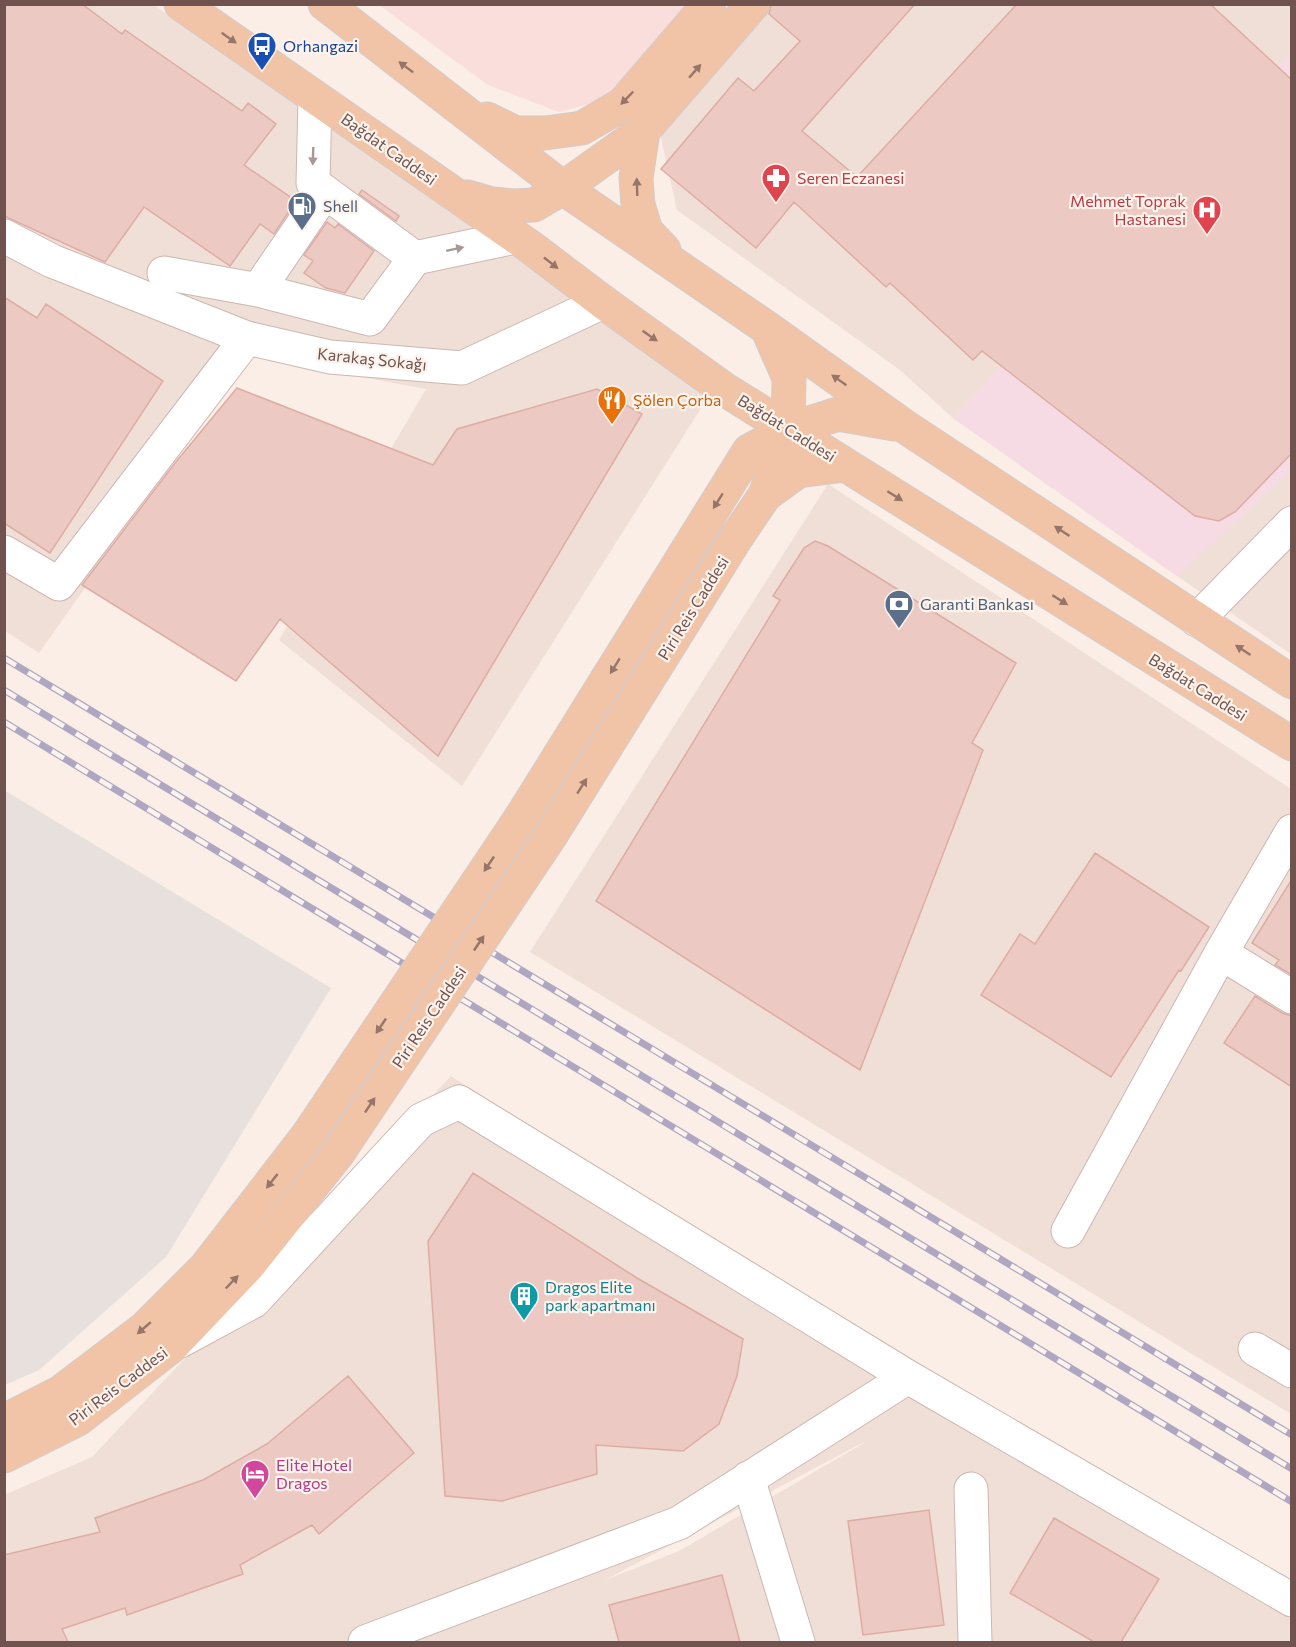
<svg xmlns="http://www.w3.org/2000/svg" width="1296" height="1647" viewBox="0 0 1296 1647" font-family="Commissioner,sans-serif">
  <rect width="100%" height="100%" fill="#faeee7"/>
  <path fill="#f0dfd6" fill-rule="evenodd" d="M4 5H154L710 394 462 786 279 640 426 389 249 356 39 653 5 631Z
    M756 5H1291V654L1177 576 953 418 900 370 677 210 657 120Z
    M828 484 1291 789V1414L530 952Z
    M451 1076 918 1381 1291 1598V1642H5L4 1495 92 1457ZM864 1443 679 1551 605 1580 864 1442Z"/>
  <path fill="#f9dedc" d="M379 5H692L616 97 559 112 488 85Z"/>
  <path fill="#e8e0dd" d="M4 790 331 988 166 1257 39 1370 5 1385Z"/>
  <path fill="#f6dbe5" d="M1291 51V470L1177 576 953 418Z"/>
  <path fill="#ecc9c2" stroke="#ddada4" stroke-width="1.5" d="M4 4H82L122 34 125 30 242 111 248 103 276 124 244 165 296 201 274 234 260 224 230 266 144 207 105 262 4 216Z
    M771 4H915L802 131 857 177 1017 4H1210L1292 80V453L1235 512 1219 521 1195 516 982 351 973 360 890 283 886 287 794 202 756 248 661 169 738 78 754 91 800 41 769 14Z
    M362 190 399 216 396 221 359 194Z
    M327 222 335 228 338 224 374 251 345 293 326 288 304 273 313 261 304 255Z
    M4 297 37 318 46 304 163 381 50 553 4 523Z
    M237 388 433 465 457 429 597 389 642 414 438 756 280 619 236 681 82 585 175 463Z
    M815 541 828 546 1016 663 972 743 983 750 860 1070 596 901 780 600 773 596 804 548Z
    M1095 853 1209 927 1181 971 1179 970 1111 1077 981 995 1020 934 1035 944Z
    M1292 879V975L1275 965 1279 960 1252 943Z
    M1255 996 1282 1013 1292 1016V1087L1224 1043Z
    M473 1173 637 1278 743 1339 737 1376 719 1424 683 1451 596 1445 597 1474 502 1501 445 1496 428 1241Z
    M348 1376 414 1453 319 1534 312 1525 240 1565 243 1574 127 1615 125 1608 62 1629 68 1642H4V1555L100 1532 95 1518 203 1480 267 1444Z
    M929 1510 944 1625 863 1635 848 1521Z
    M1054 1518 1159 1579 1121 1642H1094L1010 1593Z
    M722 1575 740 1642H619L609 1605Z"/>
  <g fill="none" stroke-linecap="round" stroke-linejoin="round">
    <g stroke="#ccb7b1" stroke-width="35">
      <path id="minor" d="M315 98 313 183 415 258 515 237
        M4 236 52 261 247 338 330 357 462 368 603 302
        M164 273 258 290 370 319 415 258
        M258 290 325 192
        M4 552 59 584 247 338
        M1197 620 1292 523
        M1292 831 1221 953 1292 997
        M1068 1231 1221 953
        M180 1341 254 1301 421 1120 459 1102 908 1377 1292 1600
        M1255 1349 1292 1371
        M748 1478 798 1642
        M971 1489 975 1642
        M365 1642 679 1523 908 1377"/>
    </g>
    <g stroke="#d4cbca" stroke-width="35">
      <path id="major" d="M181 4 529 246 603 302 724 389 1292 744
        M325 4 563 188 767 328 904 426 1292 682
        M487 119 516 133H545L582 128 623 104 709 4
        M468 197 492 204 514 206 534 205 563 188 643 131
        M664 250 646 231 638 205 636 178 643 131 753 4
        M765 495 798 471 845 465
        M522 816 749 451 788 430 838 414 894 424
        M551 835 736 538 765 495 788 430 789 378 767 328
        M4 1421 61 1392 144 1329 206 1267 308 1135
        M4 1456 78 1419 173 1345 248 1266 338 1153"/>
    </g>
    <use href="#minor" stroke="#fff" stroke-width="33"/>
    <use href="#major" stroke="#f1c4a7" stroke-width="33"/>
    <g stroke="#afa7c2" stroke-width="7">
      <path id="rail" d="M4 658 1292 1435
        M4 690 1292 1469
        M4 722 1292 1502"/>
    </g>
    <use href="#rail" stroke="#fdf3ed" stroke-width="4.5" stroke-dasharray="14" stroke-linecap="butt"/>
    <g stroke="#d4cbca" stroke-width="35" stroke-linecap="butt">
      <path id="major-bridge" d="M308 1135 522 816
        M338 1153 551 835"/>
    </g>
    <use href="#major-bridge" stroke="#f1c4a7" stroke-width="33"/>
  </g>
  <defs><path id="oneway-solid" d="M-6-.8H1V-3.2L6.5 0L1 3.2V.8H-6Z" transform="scale(1.5)"/></defs>
  <g fill="#977569">
    <use href="#oneway-solid" transform="translate(229 38) rotate(35)"/>
    <use href="#oneway-solid" transform="translate(406 67) rotate(-143)"/>
    <use href="#oneway-solid" transform="translate(695 71) rotate(-49)"/>
    <use href="#oneway-solid" transform="translate(627 98) rotate(134)"/>
    <use href="#oneway-solid" transform="translate(637 187) rotate(-92)"/>
    <use href="#oneway-solid" transform="translate(551 263) rotate(38)"/>
    <use href="#oneway-solid" transform="translate(650 336) rotate(35)"/>
    <use href="#oneway-solid" transform="translate(839 380) rotate(-145)"/>
    <use href="#oneway-solid" transform="translate(895 496) rotate(32)"/>
    <use href="#oneway-solid" transform="translate(718 501) rotate(122)"/>
    <use href="#oneway-solid" transform="translate(1062 531) rotate(-147)"/>
    <use href="#oneway-solid" transform="translate(1060 600) rotate(32)"/>
    <use href="#oneway-solid" transform="translate(1243 650) rotate(-147)"/>
    <use href="#oneway-solid" transform="translate(615 666) rotate(122)"/>
    <use href="#oneway-solid" transform="translate(582 786) rotate(-58)"/>
    <use href="#oneway-solid" transform="translate(489 864) rotate(124)"/>
    <use href="#oneway-solid" transform="translate(479 943) rotate(-56)"/>
    <use href="#oneway-solid" transform="translate(381 1026) rotate(124)"/>
    <use href="#oneway-solid" transform="translate(370 1105) rotate(-56)"/>
    <use href="#oneway-solid" transform="translate(272 1181) rotate(128)"/>
    <use href="#oneway-solid" transform="translate(232 1282) rotate(-46)"/>
    <use href="#oneway-solid" transform="translate(144 1328) rotate(139)"/>
  </g>
  <g fill="#a99895">
    <use href="#oneway-solid" transform="translate(313 156) rotate(92)"/>
    <use href="#oneway-solid" transform="translate(455 249) rotate(-12)"/>
  </g>
  <defs>
    <g id="bus-pin" transform="scale(1.5)"><path d="M0 17L-7.5 6A9.5 9.5 0 1 1 7.5 6Z" fill="#1a4fb4" stroke="#fdf3ed"/><path d="M-5-6H5V4H4V6H2V4H-2V6H-4V4H-5ZM-3.5-4V0h7V-4ZM-3.5 1.2v1.5H-2V1.2ZM2 1.2v1.5H3.5V1.2Z" fill="#fff"/></g>
    <g id="pharmacy-pin" transform="scale(1.5)"><path d="M0 17L-7.5 6A9.5 9.5 0 1 1 7.5 6Z" fill="#e0444e" stroke="#fdf3ed"/><path d="M-2-6h4v4h4v4h-4v4h-4v-4h-4v-4h4Z" fill="#fff"/></g>
    <g id="fuel-pin" transform="scale(1.5)"><path d="M0 17L-7.5 6A9.5 9.5 0 1 1 7.5 6Z" fill="#5c6f8a" stroke="#fdf3ed"/><path d="M-5.5-6h7V0h2V4h1.3V-2.5L3-4.5l.8-.8L6-3V5H2.5V1h-1V6h-7ZM-4.2-4.7v3.2H.2V-4.7Z" fill="#fff"/></g>
    <g id="hospital-pin" transform="scale(1.5)"><path d="M0 17L-7.5 6A9.5 9.5 0 1 1 7.5 6Z" fill="#e0444e" stroke="#fdf3ed"/><path d="M-5-5h3v3.5h4V-5h3V5h-3V1.5h-4V5h-3Z" fill="#fff"/></g>
    <g id="restaurant-pin" transform="scale(1.5)"><path d="M0 17L-7.5 6A9.5 9.5 0 1 1 7.5 6Z" fill="#e8710a" stroke="#fdf3ed"/><path d="M-5-6h1v4h1v-4h1v4h1v-4h1v5L-1.5 .5V6h-2V.5L-5-1ZM5-6V6H3V1.5H1.5Q1.5-4 5-6Z" fill="#fff"/></g>
    <g id="bank-pin" transform="scale(1.5)"><path d="M0 17L-7.5 6A9.5 9.5 0 1 1 7.5 6Z" fill="#5c6f8a" stroke="#fdf3ed"/><path d="M-6-4H6V4H-6ZM0-2.3a2.3 2.3 0 1 0 0 4.6a2.3 2.3 0 1 0 0-4.6Z" fill="#fff"/></g>
    <g id="building-pin" transform="scale(1.5)"><path d="M0 17L-7.5 6A9.5 9.5 0 1 1 7.5 6Z" fill="#0f9aa8" stroke="#fdf3ed"/><path d="M-4-6H4V6H1V3H-1V6H-4ZM-2.5-4.3h1.7v1.8h-1.7ZM.8-4.3h1.7v1.8H.8ZM-2.5-1h1.7V.8h-1.7ZM.8-1h1.7V.8H.8Z" fill="#fff"/></g>
    <g id="hotel-pin" transform="scale(1.5)"><path d="M0 17L-7.5 6A9.5 9.5 0 1 1 7.5 6Z" fill="#d1479c" stroke="#fdf3ed"/><path d="M-6-4.5h1.5V1H6V5H4.5V3h-9V5H-6ZM-4 0a1.8 1.8 0 1 1 3.6 0ZM.5 0V-2.5h3Q6-2.5 6 0Z" fill="#fff"/></g>
  </defs>
  <g fill-rule="evenodd">
    <use href="#bus-pin" x="262" y="46"/>
    <use href="#pharmacy-pin" x="776" y="178"/>
    <use href="#fuel-pin" x="302" y="206"/>
    <use href="#hospital-pin" x="1207" y="210"/>
    <use href="#restaurant-pin" x="612" y="400"/>
    <use href="#bank-pin" x="899" y="604"/>
    <use href="#building-pin" x="524" y="1296"/>
    <use href="#hotel-pin" x="255" y="1474"/>
  </g>
  <g text-anchor="middle" stroke-width="4.5" stroke-linejoin="round" paint-order="stroke">
    <g font-size="16" fill="#164399" stroke="#fdf3ed" text-anchor="start">
      <text x="283" y="52">Orhangazi</text>
    </g>
    <g font-size="16" fill="#70534e" stroke="#fdf3ed">
      <text transform="translate(389 149) rotate(35)" y="6">Bağdat Caddesi</text>
      <text transform="translate(372 359) rotate(6)" y="6">Karakaş Sokağı</text>
      <text transform="translate(787 428) rotate(32)" y="6">Bağdat Caddesi</text>
      <text transform="translate(693 608) rotate(-58)" y="6">Piri Reis Caddesi</text>
      <text transform="translate(1198 687) rotate(32)" y="6">Bağdat Caddesi</text>
      <text transform="translate(429 1017) rotate(-56)" y="6">Piri Reis Caddesi</text>
      <text transform="translate(118 1386) rotate(-37)" y="6">Piri Reis Caddesi</text>
    </g>
    <g font-size="16" fill="#be3a42" stroke="#fdf3ed" text-anchor="start">
      <text x="797" y="184">Seren Eczanesi</text>
      <text x="1186" y="207" text-anchor="end">Mehmet Toprak<tspan x="1186" dy="18">Hastanesi</tspan></text>
    </g>
    <g font-size="16" fill="#4e5e75" stroke="#fdf3ed" text-anchor="start">
      <text x="323" y="212">Shell</text>
      <text x="920" y="610">Garanti Bankası</text>
    </g>
    <g font-size="16" fill="#c56008" stroke="#fdf3ed" text-anchor="start">
      <text x="633" y="406">Şölen Çorba</text>
    </g>
    <g font-size="16" fill="#0d838f" stroke="#fdf3ed" text-anchor="start">
      <text x="545" y="1293">Dragos Elite<tspan x="545" dy="18">park apartmanı</tspan></text>
    </g>
    <g font-size="16" fill="#b23c85" stroke="#fdf3ed" text-anchor="start">
      <text x="276" y="1471">Elite Hotel<tspan x="276" dy="18">Dragos</tspan></text>
    </g>
  </g>
  <rect width="1296" height="1647" fill="none" stroke="#70534e" stroke-width="12"/>
</svg>
